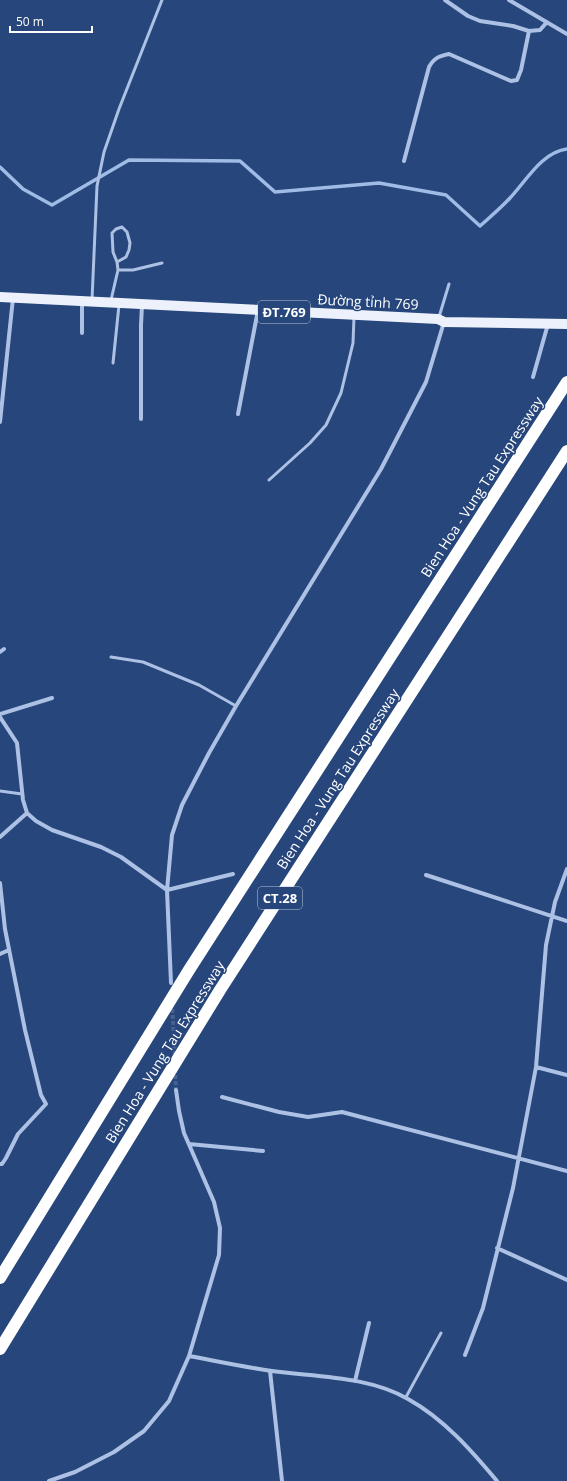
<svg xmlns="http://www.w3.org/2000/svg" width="567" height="1481" viewBox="0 0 567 1481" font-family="'Open Sans',sans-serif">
  <rect width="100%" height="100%" fill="#27467c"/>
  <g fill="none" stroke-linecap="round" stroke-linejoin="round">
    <path stroke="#a0bbe5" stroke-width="3.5" d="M0 167 23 189 52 205 129 160 240 161 275 192 379 183 446 195 480 226C490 217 501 208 510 198 526 181 542 152 567 149"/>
    <path stroke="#476290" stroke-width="4" stroke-dasharray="4 2" stroke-linecap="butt" d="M172 1003 175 1058
      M175 1069 176 1090"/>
    <path stroke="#acc1e4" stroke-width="3" d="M118 270H133L162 263
      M92 300 97 186 104 152 119 109 162 0
      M111 300 118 270 117 262 113 252 112 233 116 229 122 227 127 232 130 243 129 250 126 257 117 262
      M439 317 449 284
      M113 363 119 305
      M269 480 310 443 326 425 341 393 353 343 354 317
      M111 657 143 662 199 685 236 706
      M0 791 22 794
      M406 1397 441 1333"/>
    <path stroke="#acc1e4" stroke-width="4" d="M445 0 468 16 480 21 513 26 529 31 540 30 547 22
      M509 0 567 34
      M404 161 429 67C434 58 439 56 449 54L511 81 517 80 521 70 529 31
      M82 302V333
      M533 377 548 324
      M238 414 258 310
      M141 419V325L142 305
      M0 422 13 298
      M0 652 4 649
      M0 714 52 698
      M0 717 17 743 23 800 27 813 36 821 52 830 101 847 121 857 167 890 233 874
      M0 837 27 813
      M426 875 567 921
      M0 883 5 929 25 1030 41 1095 46 1104 18 1134 6 1158 2 1164H0
      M0 954 9 950
      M171 983 167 890 172 835 182 805 209 753 236 706 381 469 426 382 444 322
      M536 1067 567 1075
      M222 1097 279 1112 308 1117 342 1112 567 1171
      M189 1144 263 1151
      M497 1248 567 1280
      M465 1355 483 1308 513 1188 536 1067 546 945 555 902 567 869
      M189 1356C216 1361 244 1367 272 1371 317 1377 368 1376 408 1399 444 1419 471 1450 497 1481
      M270 1371 282 1481
      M355 1381 369 1323
      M49 1481 75 1472 114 1452 144 1431 169 1401 189 1356 219 1255 220 1228 214 1202 184 1133 179 1111 176 1090"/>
    <path stroke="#ecf1fc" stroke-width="10" d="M0 297 438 319 444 322 567 324"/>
    <path stroke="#fff" stroke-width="12" d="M0 1278 189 970 567 382
      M0 1349 220 990 567 451"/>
  </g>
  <g text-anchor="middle" stroke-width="3" stroke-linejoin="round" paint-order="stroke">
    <g fill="#27467c" stroke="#bec8d8" stroke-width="1">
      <rect x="258" y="301" width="52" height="22" rx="3"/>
      <rect x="258" y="887" width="44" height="22" rx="3"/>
    </g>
    <g font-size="13" font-weight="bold" fill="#fff">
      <text x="284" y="317">ĐT.769</text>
      <text x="280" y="903">CT.28</text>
    </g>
    <g font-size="14" fill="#fff" stroke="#27467c">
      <text transform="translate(368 302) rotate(3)" y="5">Đường tỉnh 769</text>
      <text transform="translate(482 487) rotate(-57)" y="5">Bien Hoa - Vung Tau Expressway</text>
      <text transform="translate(338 779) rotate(-57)" y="5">Bien Hoa - Vung Tau Expressway</text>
      <text transform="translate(165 1052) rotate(-58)" y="5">Bien Hoa - Vung Tau Expressway</text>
    </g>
  </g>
  <path d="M10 26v6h82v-6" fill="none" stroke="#ffffff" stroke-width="2"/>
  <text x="16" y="26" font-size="12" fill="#ffffff" stroke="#27467c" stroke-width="3" paint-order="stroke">50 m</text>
</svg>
